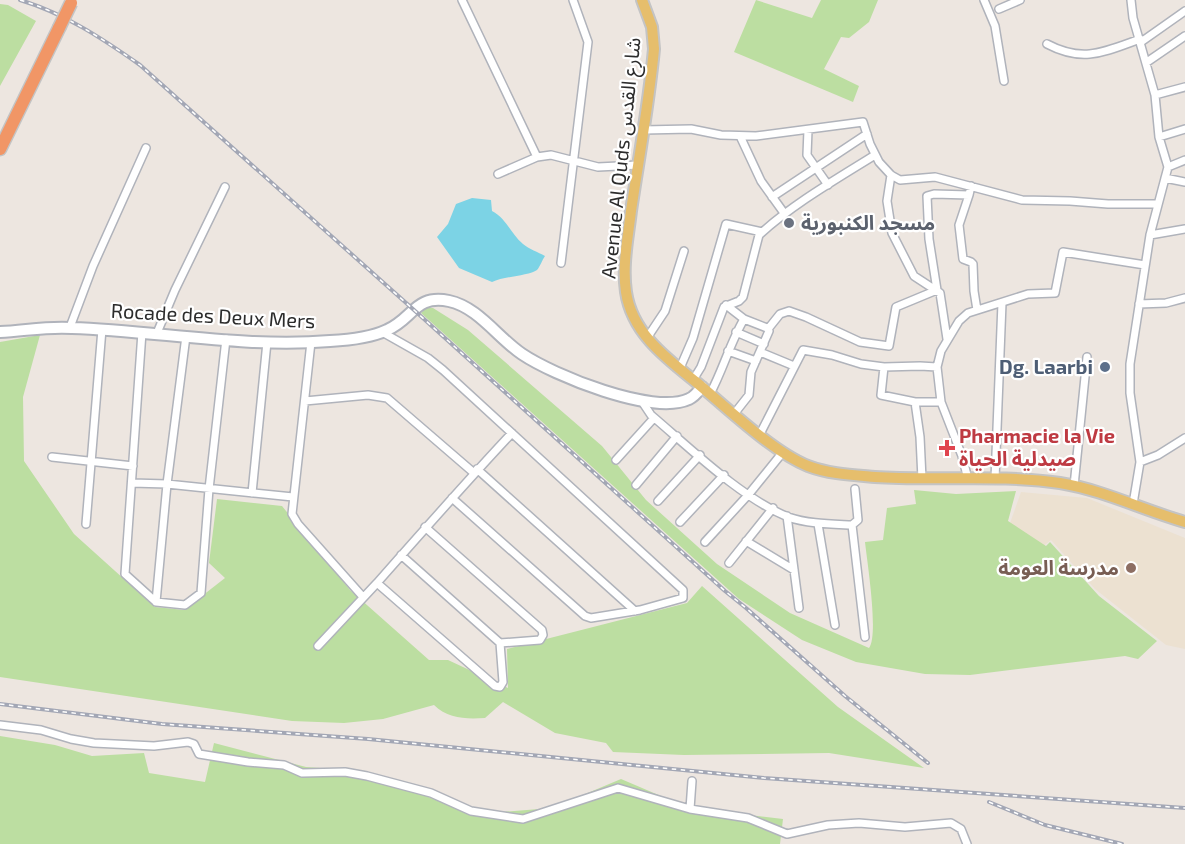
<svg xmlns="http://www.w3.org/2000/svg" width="1185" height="844" viewBox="0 0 1185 844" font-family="'Exo 2','Noto Sans Arabic',sans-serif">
  <rect width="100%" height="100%" fill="#ede6e0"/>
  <path fill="#ece1d1" d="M1021 492 1087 498 1185 538V649L1166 645 1095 589 1051 540 1041 548 1009 526Z"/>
  <path fill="#bcdea1" d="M756 0 812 18 821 0H878L869 22 849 38 841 37 824 69 859 86 853 102 734 52Z
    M0 4 8 5 36 21 0 86Z
    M426 308H433L468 330 602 446 646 500 717 564 790 613 869 648C879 635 867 561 865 542L883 540 887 508 916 504 914 490 956 494 1016 491 1008 521 1046 546 1050 542 1099 596 1157 641 1138 659 1125 656 970 675 925 674 856 662 802 640 739 599 421 313Z
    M40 335 23 397 24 461 74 534 155 607 184 610 225 578 209 563 217 499 282 506 350 590 429 660H448L508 688 507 649 687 603 702 586 838 707 924 768 829 753 684 755 613 752 606 743 555 733 503 702 485 718C466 719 448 719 434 705L383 719 344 723 292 721 0 677V342Z
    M0 736 55 745 92 756 144 753 149 773 205 782 214 743 306 767 365 771 465 812 477 814 552 808 621 779 689 808 783 819 780 844H0Z"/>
  <path fill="#7cd3e5" d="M472 198 491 200 492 211C507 219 510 233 523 244 529 249 538 252 545 256 542 260 540 267 537 270 529 276 504 276 492 282L459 268 437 237 448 224 456 204Z"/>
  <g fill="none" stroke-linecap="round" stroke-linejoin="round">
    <g stroke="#b0b3bb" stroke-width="10">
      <path id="street" d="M462 0 537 157
        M984 0 995 26 1004 81
        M1131 0 1133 18 1155 95 1159 137 1168 167 1150 235 1130 364V393L1140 462 1133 504
        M999 9 1020 0
        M1141 42 1185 11
        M1047 44C1083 63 1104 52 1140 39
        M1147 62 1185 36
        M1155 95 1185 87
        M643 130 691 129 721 135 756 136 863 122 870 144 879 162 891 175 900 180 935 177 1022 200 1070 201 1108 204H1158
        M808 130 807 155 828 185
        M740 136 761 181 784 213
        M1159 137 1185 129
        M1168 167 1185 160
        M498 174 537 157 551 155 598 167 638 165
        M891 175 887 201 892 233 914 276 940 293 947 339
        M1165 178 1185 182
        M969 195 959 225 963 259 971 262 973 264 974 291 977 310
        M772 197 867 134
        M1150 235 1185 229
        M561 263 588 42 573 0
        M1139 304 1166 303 1185 298
        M726 305 744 319 767 328 769 331 751 372 749 395 734 414
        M70 327 93 266 146 148
        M768 329 780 314 789 311 806 317 860 342 889 346 896 307 937 290 929 239 927 196 934 194 969 195 971 186
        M142 332 125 574 156 602 185 605 201 593 209 489 226 339
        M382 332 428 358 443 370 683 590V598L640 610 591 618 585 616 452 498
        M736 332 764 344
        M157 333 175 290 225 187
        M647 338 665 311 684 251
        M311 342 292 514 298 524 363 597
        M728 351 756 361
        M760 352 794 366
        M884 367 920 366 937 367
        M680 368 693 338 726 224 762 232
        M693 380 701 367 724 307 739 301 743 297 759 235C793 204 835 180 875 155
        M710 394C723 370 730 343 744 319
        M641 400 651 415C690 448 741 498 788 517 808 524 830 524 852 525L865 637
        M305 401 368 395 387 398 474 473
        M760 434 803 350 832 355 861 364 884 367 881 395 915 402
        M52 457 133 466
        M616 460 654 418
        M1140 462 1158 455 1185 438
        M477 469 635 611
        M922 479 920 437 915 402H941
        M968 479 962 456 941 402 937 367 941 351 959 321 968 313 1028 294 1055 293 1063 252 1145 265
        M995 479 1002 303
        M132 483 167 484 293 497
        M636 485 677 436
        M1074 486 1087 357
        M252 493 267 342
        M658 501 700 455
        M787 516 799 608
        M680 522 724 475
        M86 524 102 329
        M818 524 835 625
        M852 525 858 520 855 489
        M425 527 542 630 543 635 540 640 500 643 503 682 500 687 495 686 377 583C422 532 466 482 512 433
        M746 541 794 570
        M705 542 749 494 783 452
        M401 555 500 643
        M729 563 773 508
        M156 602 167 484 186 336
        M318 646 377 583
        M0 725 41 730 71 739 94 743 154 746 188 742 194 744 199 754 248 762 284 765 302 773 345 772 367 776 431 793 471 811 523 819 618 788 690 809 692 781
        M690 809 748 818 787 834 828 825 859 823 905 827 951 823 961 829 967 844"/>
    </g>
    <g stroke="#b0b3bb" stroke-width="14">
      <path id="secondary" d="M0 332C24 331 48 326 72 328 158 331 244 348 330 341 349 340 370 338 387 330 413 319 415 294 449 301 478 307 498 338 522 354 553 375 653 416 689 399 694 397 698 392 702 387"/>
    </g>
    <g stroke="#c4c4c4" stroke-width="14">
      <path id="primary" d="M642 0 652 27 654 49C649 103 639 157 631 211 628 237 622 265 626 292 632 333 666 358 696 382 726 407 773 452 808 466 829 474 852 475 875 477 935 481 1001 474 1060 483 1103 490 1143 510 1185 522"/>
    </g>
    <g stroke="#c4c4c4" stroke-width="15">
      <path id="highway" d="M0 149 59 28"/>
    </g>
    <use href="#street" stroke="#fff" stroke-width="7"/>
    <use href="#secondary" stroke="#fff" stroke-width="10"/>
    <use href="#primary" stroke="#e6be6c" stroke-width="10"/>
    <use href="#highway" stroke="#f19666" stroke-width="12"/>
    <g stroke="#a3a7b5" stroke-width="4">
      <path id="rail" d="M20 0C64 13 103 39 140 65L414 310 725 591 746 608 845 696 928 763
        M0 704 162 724 368 739 764 778 1185 808
        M989 802 1045 825 1122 844"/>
    </g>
    <use href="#rail" stroke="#fff" stroke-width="1.5" stroke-dasharray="4.5" stroke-linecap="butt"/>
    <g stroke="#c4c4c4" stroke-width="15" stroke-linecap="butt">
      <path id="highway-bridge" d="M59 28 71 3"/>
    </g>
    <use href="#highway-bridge" stroke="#f19666" stroke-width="12"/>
  </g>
  <circle fill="#6b7280" stroke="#fff" stroke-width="2" cx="789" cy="223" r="6"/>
  <circle fill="#5c6f8a" stroke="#fff" stroke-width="2" cx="1105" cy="367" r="6"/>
  <path fill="#e0444e" stroke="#fff" stroke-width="2" d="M944 439h6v6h6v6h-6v6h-6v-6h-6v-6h6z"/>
  <circle fill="#8d6e63" stroke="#fff" stroke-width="2" cx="1131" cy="568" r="6"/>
  <g text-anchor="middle" stroke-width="4.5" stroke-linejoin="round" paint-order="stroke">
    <g font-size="20" fill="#2c2c2c" stroke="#fff">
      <text transform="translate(621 158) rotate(-84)" y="7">Avenue Al Quds شارع القدس</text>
      <text transform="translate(213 316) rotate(3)" y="7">Rocade des Deux Mers</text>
    </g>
    <g font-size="20" font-weight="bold" fill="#5b616d" stroke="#fff" text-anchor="start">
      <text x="801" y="230">مسجد الكنبورية</text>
    </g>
    <g font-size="20" font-weight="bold" fill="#4e5e75" stroke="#fff" text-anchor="end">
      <text x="1093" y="374">Dg. Laarbi</text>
    </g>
    <g font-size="20" font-weight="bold" fill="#be3a42" stroke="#fff" text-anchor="start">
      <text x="959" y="443">Pharmacie la Vie<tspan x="959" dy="23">صيدلية الحياة</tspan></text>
    </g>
    <g font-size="20" font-weight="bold" fill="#785e54" stroke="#fff" text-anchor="end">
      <text x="1119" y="575">مدرسة العومة</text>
    </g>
  </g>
</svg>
